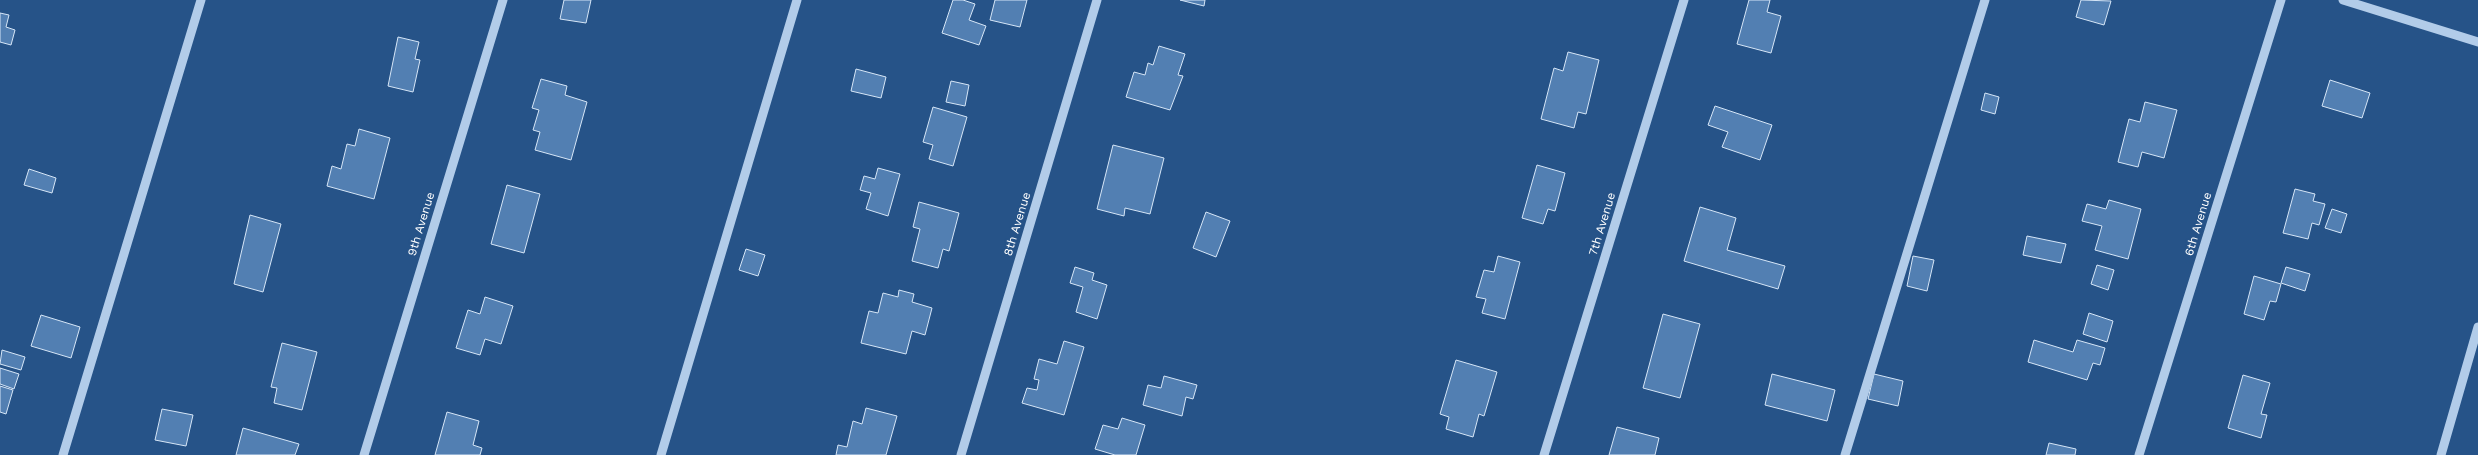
<svg xmlns="http://www.w3.org/2000/svg" width="2478" height="455" viewBox="0 0 2478 455" font-family="'Work Sans',sans-serif">
  <rect width="100%" height="100%" fill="#265388"/>
  <path fill="#527fb2" stroke="#d6e6f7" d="M564 0H591L586 23 560 19Z
    M953 0H963L975 4 969 20 986 26 979 45 942 33Z
    M995 0H1027L1020 27 990 20Z
    M1180 0H1205L1204 6Z
    M1749 0H1770L1767 12 1781 16 1771 53 1737 44Z
    M2081 0 2111 1 2104 25 2076 17Z
    M0 13 9 15 6 27 15 30 11 45 0 42Z
    M398 37 419 42 415 59 420 60 413 92 388 86Z
    M1159 46 1185 54 1178 75 1183 76 1170 110 1126 97 1134 72 1145 75 1148 63 1153 65Z
    M1568 52 1599 60 1586 114 1578 112 1574 128 1541 119 1554 68 1563 71Z
    M856 69 886 77 881 98 851 91Z
    M541 79 567 86 565 95 587 102 571 160 535 150 540 132 533 130 539 110 532 108Z
    M2330 80 2370 93 2362 118 2322 106Z
    M951 81 969 85 965 106 946 102Z
    M1985 93 1999 97 1995 114 1981 110Z
    M2145 102 2177 110 2164 158 2142 152 2138 167 2118 162 2129 119 2140 122Z
    M1715 106 1772 125 1760 160 1722 147 1728 132 1708 125Z
    M933 107 967 117 953 166 929 159 933 145 923 142Z
    M359 129 390 138 374 199 327 186 332 166 341 169 347 144 355 146Z
    M1113 145 1164 158 1150 214 1125 208 1124 216 1097 209Z
    M1537 165 1565 173 1555 211 1548 209 1543 224 1522 218Z
    M878 168 900 174 888 216 866 209 871 193 860 190 864 176 875 179Z
    M29 169 56 178 52 193 24 185Z
    M507 185 540 194 524 253 491 244Z
    M2295 189 2315 194 2313 201 2325 204 2319 225 2312 223 2308 239 2283 233Z
    M2109 200 2141 209 2128 259 2095 250 2102 226 2082 221 2087 204 2106 209Z
    M919 202 959 213 949 251 943 249 938 268 912 261 920 229 913 227Z
    M1700 207 1736 218 1727 250 1785 266 1778 289 1684 261Z
    M2332 209 2347 214 2341 233 2325 228Z
    M1206 212 1230 221 1216 257 1193 248Z
    M250 215 281 224 263 292 234 284Z
    M2027 236 2066 244 2061 263 2023 255Z
    M746 249 765 255 758 276 739 270Z
    M1498 256 1520 262 1505 319 1482 313 1486 299 1476 297 1484 270 1494 272Z
    M1913 256 1934 260 1927 291 1907 286Z
    M2097 265 2114 270 2108 290 2091 284Z
    M1075 267 1094 273 1092 280 1107 285 1097 319 1076 312 1083 287 1070 283Z
    M2286 267 2310 274 2305 291 2281 283Z
    M2254 276 2281 284 2276 302 2270 301 2264 320 2244 314Z
    M899 290 914 294 912 302 932 308 925 335 912 331 906 354 861 343 869 311 878 313 883 293 898 297Z
    M485 297 513 306 501 344 485 339 480 355 456 348 468 310 480 314Z
    M2089 313 2113 321 2107 342 2083 334Z
    M1663 314 1700 324 1680 398 1643 388Z
    M41 315 80 327 71 358 31 346Z
    M2034 340 2073 352 2077 340 2105 348 2100 365 2093 363 2087 380 2028 362Z
    M1064 341 1084 347 1064 415 1022 403 1027 388 1037 390 1039 380 1034 379 1039 359 1057 364Z
    M282 343 317 352 302 410 274 403 277 388 271 387Z
    M2 350 25 357 21 370 0 364Z
    M1456 360 1497 372 1484 416 1479 414 1473 437 1446 429 1449 417 1440 414Z
    M0 368 19 374 14 389 0 384Z
    M1772 374 1835 390 1827 421 1765 405Z
    M1874 374 1903 381 1898 406 1868 399Z
    M2243 375 2270 383 2261 414 2267 415 2261 438 2228 428Z
    M1164 376 1197 385 1193 399 1186 397 1182 416 1143 405 1148 385 1161 388Z
    M0 386 13 390 6 414 0 412Z
    M866 408 897 416 886 455H836L838 445 847 447 853 421 862 424Z
    M162 409 193 415 186 446 155 440Z
    M447 412 479 421 473 445 482 448 480 455H435Z
    M1122 418 1145 425 1136 455H1115L1095 449 1103 425 1118 429Z
    M1617 427 1659 438 1655 455H1609Z
    M243 428 299 444 295 455H236Z
    M2049 443 2076 449 2075 455H2046Z"/>
  <g fill="none" stroke-linecap="round" stroke-linejoin="round">
    <path stroke="#b2cce9" stroke-width="9" d="M2343 0 2478 42
      M63 455 201 0
      M364 455 503 0
      M661 455 797 0
      M961 455 1097 0
      M1544 455 1684 0
      M1845 455 1985 0
      M2139 455 2281 0
      M2441 455 2478 327"/>
  </g>
  <g text-anchor="middle" stroke-width="4" stroke-linejoin="round" paint-order="stroke">
    <g font-size="12" fill="#fff" stroke="#265388">
      <text transform="translate(421 224) rotate(-73)" y="4">9th Avenue</text>
      <text transform="translate(1017 224) rotate(-73)" y="4">8th Avenue</text>
      <text transform="translate(1602 224) rotate(-73)" y="4">7th Avenue</text>
      <text transform="translate(2198 224) rotate(-73)" y="4">6th Avenue</text>
    </g>
  </g>
</svg>
